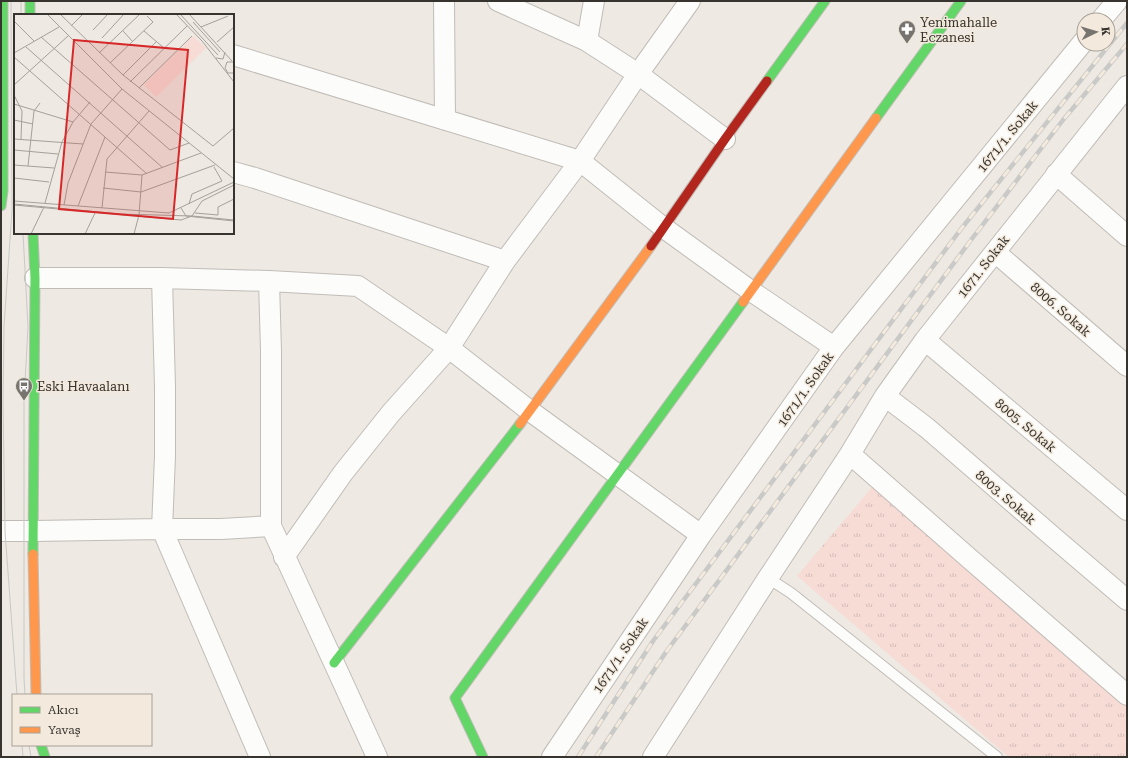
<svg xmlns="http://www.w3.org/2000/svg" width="1128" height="758" viewBox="0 0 1128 758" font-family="'Roboto Serif',serif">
  <defs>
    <pattern id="park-tufts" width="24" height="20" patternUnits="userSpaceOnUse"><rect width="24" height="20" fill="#f7dbd5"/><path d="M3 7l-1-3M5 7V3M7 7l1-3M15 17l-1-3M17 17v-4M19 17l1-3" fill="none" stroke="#d4bdb7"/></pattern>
  </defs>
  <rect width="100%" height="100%" fill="#eee9e2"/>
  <path fill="url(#park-tufts)" d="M873 486 1127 702V757H1009L797 576Z"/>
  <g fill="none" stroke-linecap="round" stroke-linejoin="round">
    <g stroke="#c0bcb7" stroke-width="12">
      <path id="lane" d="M768 578 791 593 997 757"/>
    </g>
    <g stroke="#c0bcb7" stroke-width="22">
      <path id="street" d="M444 1 445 120
        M498 1 587 41 638 74 725 139
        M1101 20 1117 1
        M587 41 594 1
        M233 55 580 161 664 228 751 291 834 347
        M233 172 255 178 505 261
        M1056 174 1127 236
        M995 252 1127 366
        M35 278H162L269 281 358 286 449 348 530 411 701 535
        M162 278 165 387V456L162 529 260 757
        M269 281 271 351V526L334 663 377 757
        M925 340 1127 510
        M885 396 927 428 1052 536 1127 600
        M850 454 970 559 1127 695
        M1 531H33L162 529H221L271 526
        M284 557 343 473 391 413 449 348 505 261 580 161 638 74 690 1
        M552 757 701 535 834 347 1084 41
        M653 757 768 578 850 454 885 396 925 340 1127 86"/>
    </g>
    <g stroke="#c0bcb7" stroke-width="11">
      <path id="fast" d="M30 1V15
        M767 81 825 1
        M876 118 961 1
        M1 206 3 191V1
        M33 233 35 278 33 554
        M334 663 520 424
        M41 745 45 757
        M483 757 455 698 743 302"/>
    </g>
    <g stroke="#c0bcb7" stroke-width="11">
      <path id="slow" d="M743 302 876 118
        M520 424 651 246
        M33 554 36 695"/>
    </g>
    <g stroke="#c0bcb7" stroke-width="11">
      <path id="jam" d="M651 246 725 139 767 81"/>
    </g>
    <use href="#lane" stroke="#fcfcfb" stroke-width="10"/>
    <use href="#street" stroke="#fcfcfb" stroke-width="20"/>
    <use href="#fast" stroke="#63d668" stroke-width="9"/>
    <use href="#slow" stroke="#ff974d" stroke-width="9"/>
    <use href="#jam" stroke="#b3261e" stroke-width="9"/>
    <path stroke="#c9c9c7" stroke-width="1" d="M11 1 12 211 4 326 3 402 5 531 17 695
      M21 1V15
      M23 233 28 327 24 401V678L25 695
      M22 745 23 757
      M29 745 31 757"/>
    <g stroke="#c9c9c7" stroke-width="4.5">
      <path id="rail" d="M578 757 653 641 961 229 1127 23
        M596 757 666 652 971 240 1063 120 1127 44"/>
    </g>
    <use href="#rail" stroke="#f3eadd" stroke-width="3" stroke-dasharray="9" stroke-linecap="butt"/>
  </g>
  <defs>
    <g id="pharmacy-pin" transform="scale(0.9)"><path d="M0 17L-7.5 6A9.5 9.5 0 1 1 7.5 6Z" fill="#77736e" stroke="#f3eadd"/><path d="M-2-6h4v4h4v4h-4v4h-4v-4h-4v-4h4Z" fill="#fff"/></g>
    <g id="bus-pin" transform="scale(0.9)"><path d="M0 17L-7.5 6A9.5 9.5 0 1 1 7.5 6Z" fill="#77736e" stroke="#f3eadd"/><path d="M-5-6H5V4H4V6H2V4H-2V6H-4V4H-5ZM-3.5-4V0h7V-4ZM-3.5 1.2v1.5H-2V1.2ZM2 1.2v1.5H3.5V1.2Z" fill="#fff"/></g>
  </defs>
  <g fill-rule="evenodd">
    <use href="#pharmacy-pin" x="907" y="29"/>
    <use href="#bus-pin" x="24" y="386"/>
  </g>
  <g text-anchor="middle" stroke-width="3" stroke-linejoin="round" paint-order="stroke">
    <g font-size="13" fill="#37342f" stroke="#f3eadd" text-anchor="start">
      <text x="920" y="27">Yenimahalle<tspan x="920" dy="15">Eczanesi</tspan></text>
      <text x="37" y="391">Eski Havaalanı</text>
    </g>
    <g font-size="13" fill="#37342f" stroke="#f3eadd">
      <text transform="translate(1007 136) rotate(-51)" y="5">1671/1. Sokak</text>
      <text transform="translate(983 266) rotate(-52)" y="5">1671. Sokak</text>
      <text transform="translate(1061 309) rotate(41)" y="5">8006. Sokak</text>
      <text transform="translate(805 389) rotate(-55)" y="5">1671/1. Sokak</text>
      <text transform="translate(1026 425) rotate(40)" y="5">8005. Sokak</text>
      <text transform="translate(1006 497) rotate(41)" y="5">8003. Sokak</text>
      <text transform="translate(620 655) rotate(-56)" y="5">1671/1. Sokak</text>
    </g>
  </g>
  <g transform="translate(14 14)">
    <rect width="220" height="220" fill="#eee9e2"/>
    <path d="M179 22 192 34 142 83 130 71Z" fill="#f7dbd5"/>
    <path fill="none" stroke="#a5a19a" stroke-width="1" d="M33 0 108 75 220 165M46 0 109 61 199 132 220 114M162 0 188 27 220 68M166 0 204 41M175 0 218 47M0 7 20 27M179 8 206 38M57 12 69 0M187 13 214 2M79 16 94 0M109 17 119 28M130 17 150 34M27 23 156 136 175 129M88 24 110 0M203 28 220 13M12 33 149 154M0 39 45 13M85 39 126 0M0 43 133 160M202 44 209 45 211 38M219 48H213L211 54 214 59H220M96 49 139 8 133 2M109 61 143 27M116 68 173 12M0 71 54 22M125 74 178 22M0 81 8 97 7 125M0 90 59 108M0 106 19 110M0 125 69 130M0 136 44 140M0 151 40 154M14 152 20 97 26 89M91 158 128 161 187 139M0 164 35 168M89 174 127 178 201 151M0 187 155 199 220 168M31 189 48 128 59 108 76 88M0 190 106 200 178 202 220 206M175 190 178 180 208 167 200 153M0 191 167 206 178 202 188 187 220 171M50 191 54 169 77 110 108 75M64 192 91 123M88 194 93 145 135 97M167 194 172 202 220 207M181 199 204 201V193L220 185M17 220 30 193M71 220 81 199M120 220 125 201 128 161"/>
    <path fill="#d62828" fill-opacity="0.15" stroke="#d62828" stroke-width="2" d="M60 26 174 36 159 205 45 195Z"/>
    <rect width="220" height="220" fill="none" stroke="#37342f" stroke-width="2"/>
  </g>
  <rect width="1128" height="758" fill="none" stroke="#37342f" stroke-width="4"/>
  <rect x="12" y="694" width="140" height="52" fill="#f3eadd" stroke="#a8a197"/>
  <rect x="20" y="707" width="20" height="6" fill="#63d668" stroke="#a8a197"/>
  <text x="48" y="714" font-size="12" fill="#37342f">Akıcı</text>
  <rect x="20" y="727" width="20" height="6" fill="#ff974d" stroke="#a8a197"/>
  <text x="48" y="734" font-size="12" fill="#37342f">Yavaş</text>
  <g transform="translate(1096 32) rotate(85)"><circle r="19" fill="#f3eadd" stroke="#a8a197"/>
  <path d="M0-3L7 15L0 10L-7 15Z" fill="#77736e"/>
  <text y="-6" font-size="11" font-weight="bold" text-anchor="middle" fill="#37342f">K</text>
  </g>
</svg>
